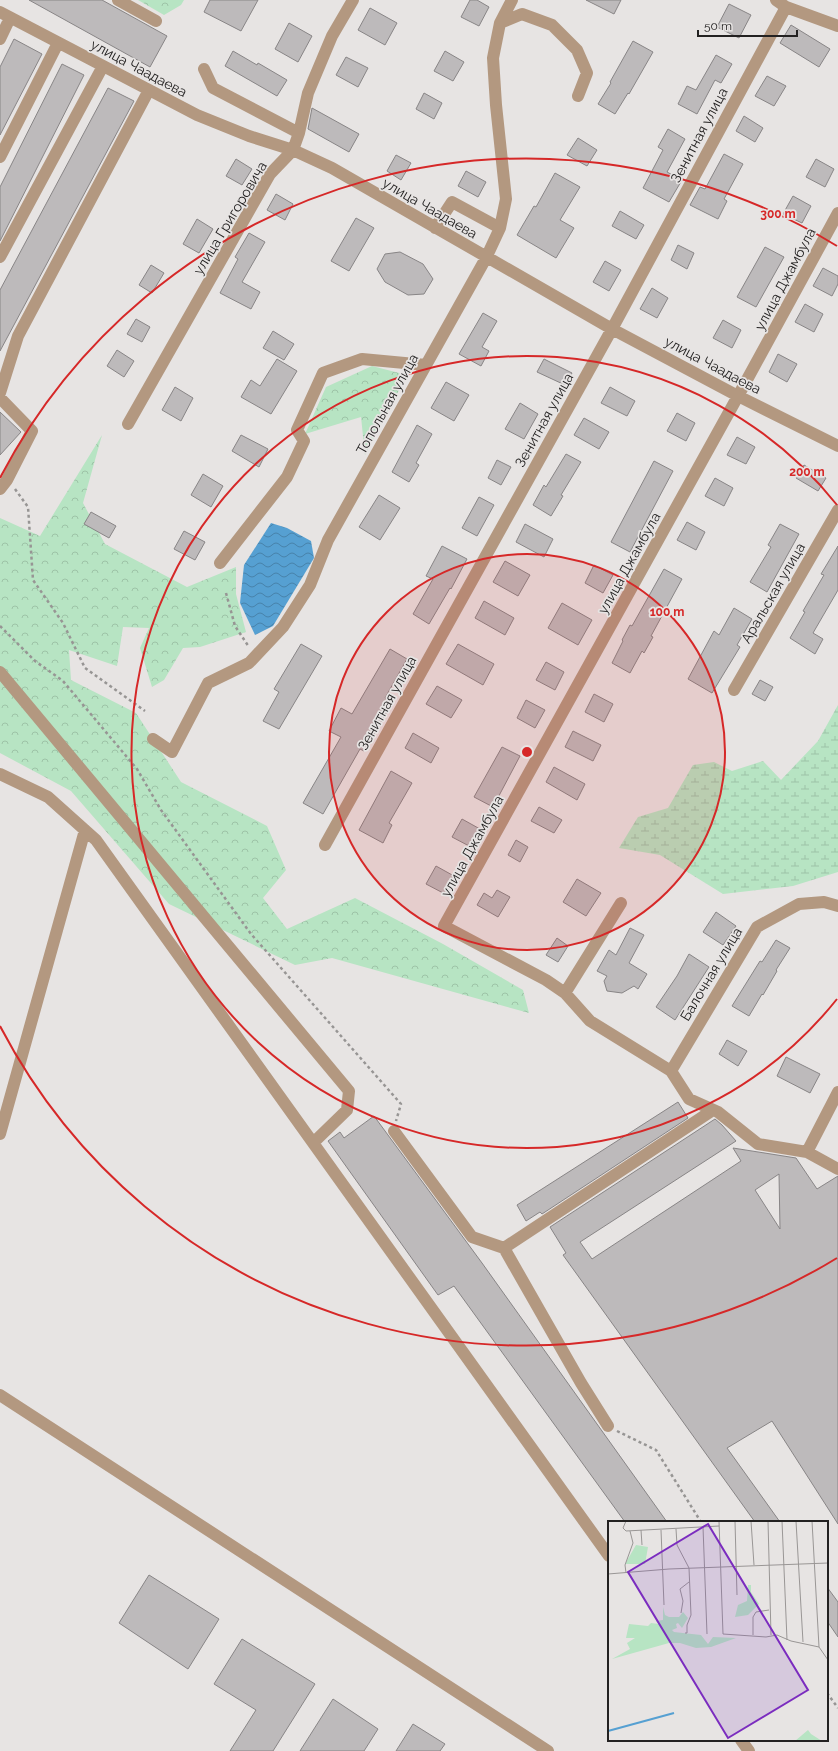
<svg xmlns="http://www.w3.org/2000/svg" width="838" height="1751" viewBox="0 0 838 1751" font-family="Raleway,sans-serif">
  <defs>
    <pattern id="forest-crowns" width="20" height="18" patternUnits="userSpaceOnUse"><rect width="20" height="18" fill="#b7e4c3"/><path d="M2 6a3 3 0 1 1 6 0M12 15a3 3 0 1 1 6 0" fill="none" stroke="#9dc3a7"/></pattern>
    <pattern id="wetland-marsh" width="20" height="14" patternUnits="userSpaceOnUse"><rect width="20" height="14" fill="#b7e4c3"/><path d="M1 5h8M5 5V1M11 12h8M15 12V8" fill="none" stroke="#9dc3a7"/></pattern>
    <pattern id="water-waves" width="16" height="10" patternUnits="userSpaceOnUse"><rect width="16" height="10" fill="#56a0d2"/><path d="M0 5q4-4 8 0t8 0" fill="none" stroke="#4782aa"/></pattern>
  </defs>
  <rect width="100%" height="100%" fill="#e7e4e3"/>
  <path fill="url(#forest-crowns)" d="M138 0H184L181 5 164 15Z
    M372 366 407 375 365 455 361 417 305 434 326 387Z
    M102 435 83 503 105 544 187 587 236 567V594L246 632 200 647 183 648 164 680 152 687 140 648 149 628 123 627 117 666 69 650 71 680 136 713 181 782 267 826 286 870 263 898 287 929 355 898 443 944 523 990 529 1013 332 958 295 965 169 904 71 791 0 753V518L40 536Z"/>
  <path fill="url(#wetland-marsh)" d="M838 705V872L793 886 723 894 660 855 619 848 638 817 668 808 693 765 714 762 732 771 763 761 781 780 818 741Z"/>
  <path fill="url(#water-waves)" d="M271 523 287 528 311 541 314 558 273 626 255 635 240 603 244 565Z"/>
  <path fill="#bdbabb" stroke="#888586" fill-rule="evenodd" d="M29 0H102L167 36 150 67Z
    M210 0H258L241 31 204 12Z
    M470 0H477L489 7 479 26 461 17Z
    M586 0H621L614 14Z
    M729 4 751 15 739 38 717 27Z
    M370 8 397 23 385 45 358 30Z
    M289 23 312 36 298 62 275 49Z
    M791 25 830 49 819 67 780 43Z
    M14 39 42 54 0 135V67Z
    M633 41 653 52 629 94 628 93 615 114 598 104 611 83 610 82Z
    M233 51 257 65 258 63 287 80 277 96 225 66Z
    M445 51 464 62 453 81 434 71Z
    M716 55 732 64 721 83 715 80 697 114 678 104 687 86 696 90Z
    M346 57 368 68 358 87 336 75Z
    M62 64 84 75 0 241V187Z
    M767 76 786 86 774 106 755 96Z
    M108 88 134 101 0 351V290Z
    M424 93 442 103 434 119 416 109Z
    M312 108 359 134 349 152 308 129Z
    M744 116 763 128 755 142 736 131Z
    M668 129 685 139 667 172 682 180 669 202 643 188 663 150 658 147Z
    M578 138 597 150 587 166 567 155Z
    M724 154 743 164 724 199 727 201 718 219 690 205 700 187 705 189Z
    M396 155 411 163 401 180 387 171Z
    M236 159 252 169 242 185 226 176Z
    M816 159 834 169 825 187 806 177Z
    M466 171 486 182 478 197 458 186Z
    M555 173 580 187 560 220 574 228 556 258 517 235 534 206 536 207Z
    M276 194 293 204 285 220 267 210Z
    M793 196 811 206 802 223 783 214Z
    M620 211 644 225 636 239 612 226Z
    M356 218 374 228 349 271 331 261Z
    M197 219 213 229 199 253 183 244Z
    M249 233 265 242 242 282 260 292 251 309 220 293 238 259 235 257Z
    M678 245 694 253 687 269 671 260Z
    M765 247 784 257 756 307 737 297Z
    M400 252 423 264 433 279 424 294 408 295 385 282 377 269 385 254Z
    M605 261 621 270 609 291 593 282Z
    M151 265 164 273 152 293 139 285Z
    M823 268 838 276V284L832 296 813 286Z
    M652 288 668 298 657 318 640 309Z
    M805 304 823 314 814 332 795 322Z
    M483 313 497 321 482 347 489 351 481 366 459 354Z
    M136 319 150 327 142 342 127 334Z
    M723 320 741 330 732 348 713 338Z
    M273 331 294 344 284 360 263 348Z
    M117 350 134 361 124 377 107 366Z
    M778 354 797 364 787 382 769 372Z
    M277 359 297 371 271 414 241 397 251 380 260 386Z
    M544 359 572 373 565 385 537 372Z
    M446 382 469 395 454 421 431 408Z
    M175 387 193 398 181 421 162 410Z
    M610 387 635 401 627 416 601 403Z
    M520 403 538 414 524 439 505 429Z
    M0 412 21 432 0 455Z
    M677 413 695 423 686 441 667 431Z
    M584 418 609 432 599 449 574 435Z
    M417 425 432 434 416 463 419 465 409 482 392 472Z
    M241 435 268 449 259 467 232 451Z
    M737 437 755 447 746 464 727 455Z
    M566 454 581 462 561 495 563 496 551 516 533 505 544 485 546 487Z
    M497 460 511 467 501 485 488 478Z
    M654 461 673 471 630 552 611 542Z
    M804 465 826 478 818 491 796 478Z
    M203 474 223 486 211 507 191 495Z
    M715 478 733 488 724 506 705 496Z
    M379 495 400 508 380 540 359 527Z
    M479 497 494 505 477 536 462 528Z
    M91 512 116 526 109 538 84 524Z
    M687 522 705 532 696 550 677 540Z
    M525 524 553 539 544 557 516 542Z
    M780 524 799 534 767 592 750 582 771 547 768 545Z
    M184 531 205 542 195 560 174 549Z
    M442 546 467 559 451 589 450 588 429 624 413 614 433 579 426 576Z
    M838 546V590L813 633 823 639 815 654 790 638 805 612 803 611 824 575 821 574Z
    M505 561 530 575 518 596 493 582Z
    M594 565 613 575 603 593 585 583Z
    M664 569 682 579 651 636 653 637 644 653 642 651 630 673 612 663 623 641 622 640 630 625 632 626Z
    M484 601 514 618 505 635 475 618Z
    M562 603 592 620 578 645 548 628Z
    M734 608 752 619 737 645 740 647 712 693 688 679 714 631 719 635Z
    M301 644 322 656 279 729 263 721 279 692 274 689Z
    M458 644 494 664 483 685 446 664Z
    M390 649 407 659 385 698 392 703 364 751 360 749 323 814 303 803 341 737 329 731 341 708 352 714Z
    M546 662 564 672 555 690 536 680Z
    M760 680 773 687 765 701 752 694Z
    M437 686 462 700 451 718 426 704Z
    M594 694 613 704 604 722 585 712Z
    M526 700 545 710 535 728 517 718Z
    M573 731 601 745 593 761 565 747Z
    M413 733 439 748 431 763 405 748Z
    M502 747 520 756 493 807 474 797Z
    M554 767 585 784 577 800 546 782Z
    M391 771 412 783 389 823 392 825 383 843 359 830Z
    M539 807 562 820 554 833 531 821Z
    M462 819 480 829 471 847 452 837Z
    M516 840 528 847 520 862 508 855Z
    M436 866 454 876 445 894 426 884Z
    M577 879 601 893 586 916 563 902Z
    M497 890 510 897 498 917 477 905 484 893 492 898Z
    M716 912 736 926 723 945 703 932Z
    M630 928 644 935 629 963 647 974 638 989 634 986 622 993 607 991 604 981 607 976 597 971 609 950 616 955Z
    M557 938 568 946 558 962 546 955Z
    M776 940 790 948 776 970 777 971 763 995 762 994 749 1016 732 1006 760 961 762 962Z
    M689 954 709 967 675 1020 656 1007 677 976Z
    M727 1040 747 1051 738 1066 719 1054Z
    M786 1057 820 1074 810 1093 777 1076Z
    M678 1102 688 1118 542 1214 540 1212 526 1221 517 1205Z
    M374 1116 482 1263 667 1522H625L454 1286 438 1295 328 1141 340 1132 344 1138Z
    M715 1119 722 1125 736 1141 580 1242 592 1259 741 1161 733 1148 796 1158 817 1189 838 1176V1524L772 1421 727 1448 780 1522H755L563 1255 566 1253 550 1227ZM779 1174 780 1229 755 1190Z
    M149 1575 219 1619 188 1669 119 1623Z
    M827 1587 838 1602V1637L827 1621Z
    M242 1639 315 1684 273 1751H230L256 1710 214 1684Z
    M333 1699 378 1729 364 1751H300Z
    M413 1724 445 1744 440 1751H396Z"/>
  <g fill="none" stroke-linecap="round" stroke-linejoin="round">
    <path stroke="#979594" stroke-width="2.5" stroke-dasharray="3 3" stroke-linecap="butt" d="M15 489 28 507 33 580 63 623 85 668 145 711
      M226 593 235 626 249 647
      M0 626 35 661 63 681 137 769 161 810 251 934 401 1104 396 1121
      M617 1431 656 1450 701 1522
      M827 1693 838 1708"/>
    <path stroke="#b39880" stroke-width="12" d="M118 0 156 21
      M776 0 786 7 838 26
      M0 12 197 115 249 136 293 150 332 168 612 329 738 396 838 446
      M500 23 522 14 552 25 577 50 587 73 578 96
      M0 39 10 18
      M204 69 213 88 299 133
      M0 157 58 43
      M838 213 743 387 444 926 546 980 565 993 590 1021 671 1071 689 1099 718 1112 758 1144 807 1152 838 1169
      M435 228 452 202 500 228
      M0 257 103 66
      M0 393 18 336 149 90
      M0 398 32 431 7 480 0 489
      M128 424 270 174 293 150 299 133 308 93 332 36 353 0
      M220 563 287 477 304 441 297 430 323 373 362 359 426 365
      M0 672 349 1091 347 1110 313 1143
      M734 690 838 510
      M153 739 172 752 208 683 249 663 283 627 310 585 328 540 486 258 500 228 506 199 496 105 493 58 500 23 512 0
      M0 774 48 797 96 840 609 1556
      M325 845 612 329 786 7
      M565 993 621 903
      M671 1071 757 927 799 904 824 902 838 906
      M394 1131 472 1237 504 1248
      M0 1134 85 830
      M807 1152 838 1092
      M0 1395 548 1751
      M608 1426 581 1383 504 1248 713 1110
      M741 1740 749 1751"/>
  </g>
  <circle cx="527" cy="752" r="198" fill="#d62828" fill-opacity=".12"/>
  <g fill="none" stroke="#d62828" stroke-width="2">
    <circle cx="527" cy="752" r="198"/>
    <path d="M837 999A396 396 0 1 1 837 505"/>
    <path d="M837 1258A594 594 0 0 1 0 1026M0 478A594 594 0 0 1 837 246"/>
  </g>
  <g text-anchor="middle" stroke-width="3.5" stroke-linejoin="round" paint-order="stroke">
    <g font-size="14" fill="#232121" stroke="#e7e4e3">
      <text transform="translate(139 68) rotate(28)" y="5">улица Чаадаева</text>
      <text transform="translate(699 135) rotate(-62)" y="5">Зенитная улица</text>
      <text transform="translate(430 208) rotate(30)" y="5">улица Чаадаева</text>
      <text transform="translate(230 218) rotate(-59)" y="5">улица Григоровича</text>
      <text transform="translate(785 279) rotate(-62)" y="5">улица Джамбула</text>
      <text transform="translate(713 365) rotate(28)" y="5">улица Чаадаева</text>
      <text transform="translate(387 404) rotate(-61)" y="5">Топольная улица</text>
      <text transform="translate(544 420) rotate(-61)" y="5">Зенитная улица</text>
      <text transform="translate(629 563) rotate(-61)" y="5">улица Джамбула</text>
      <text transform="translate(773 593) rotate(-60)" y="5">Аральская улица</text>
      <text transform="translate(387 703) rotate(-61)" y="5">Зенитная улица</text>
      <text transform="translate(472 846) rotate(-61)" y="5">улица Джамбула</text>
      <text transform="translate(711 974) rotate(-59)" y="5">Балочная улица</text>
    </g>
  </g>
  <g transform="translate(608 1521)">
    <rect width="220" height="220" fill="#e7e4e3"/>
    <path d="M28 24 40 26 37 43H17ZM55 86 57 94 61 96H71L75 91 80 97 74 107 70 102 68 103 69 107 64 109 66 111 93 114 100 123 105 116 128 117 103 126 88 127 72 122H61L4 138 22 128 19 122 27 117H18L21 103 40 105 43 102 51 103 48 100 55 99Z" fill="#b7e4c3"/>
    <path d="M140 64H143V71L151 83 140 94 127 96 130 84 139 80Z" fill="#b7e4c3"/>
    <path d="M200 209 203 213 214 220H187Z" fill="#b7e4c3"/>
    <path fill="none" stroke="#56a0d2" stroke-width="2" d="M0 210 66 192"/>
    <path fill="none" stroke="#999695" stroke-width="1" d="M18 0 15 7 18 10 111 5M111 0 115 113 158 116 169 114 183 120 211 126M127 0 129 74M143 0 146 44M160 0 163 114M174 0 179 119M188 0 195 121M204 0 211 126 220 139M95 6 99 113M68 8 69 24 81 47 83 94 79 104V112H77M33 9 34 24M53 9 56 84M18 52 17 44 25 22 22 10M0 53 61 48 220 42M73 92 75 80 72 68 81 61M145 114V96L148 91 161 89"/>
    <path fill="#7b2cbf" fill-opacity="0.15" stroke="#7b2cbf" stroke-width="2" d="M100 3 200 169 120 217 20 51Z"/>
    <rect width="220" height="220" fill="none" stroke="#232121" stroke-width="2"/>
  </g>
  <circle cx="527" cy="752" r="6" fill="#d62828" stroke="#e7e4e3" stroke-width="2"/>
  <g font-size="12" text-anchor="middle" font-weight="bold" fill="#d62828" stroke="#e7e4e3" stroke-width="3.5" stroke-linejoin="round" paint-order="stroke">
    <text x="778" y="218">300 m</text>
    <text x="807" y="476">200 m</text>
    <text x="667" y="616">100 m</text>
  </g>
  <path d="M698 30v6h99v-6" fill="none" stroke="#232121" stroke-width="2"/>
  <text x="704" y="30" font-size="12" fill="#232121" stroke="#e7e4e3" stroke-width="3" paint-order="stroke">50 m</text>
</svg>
